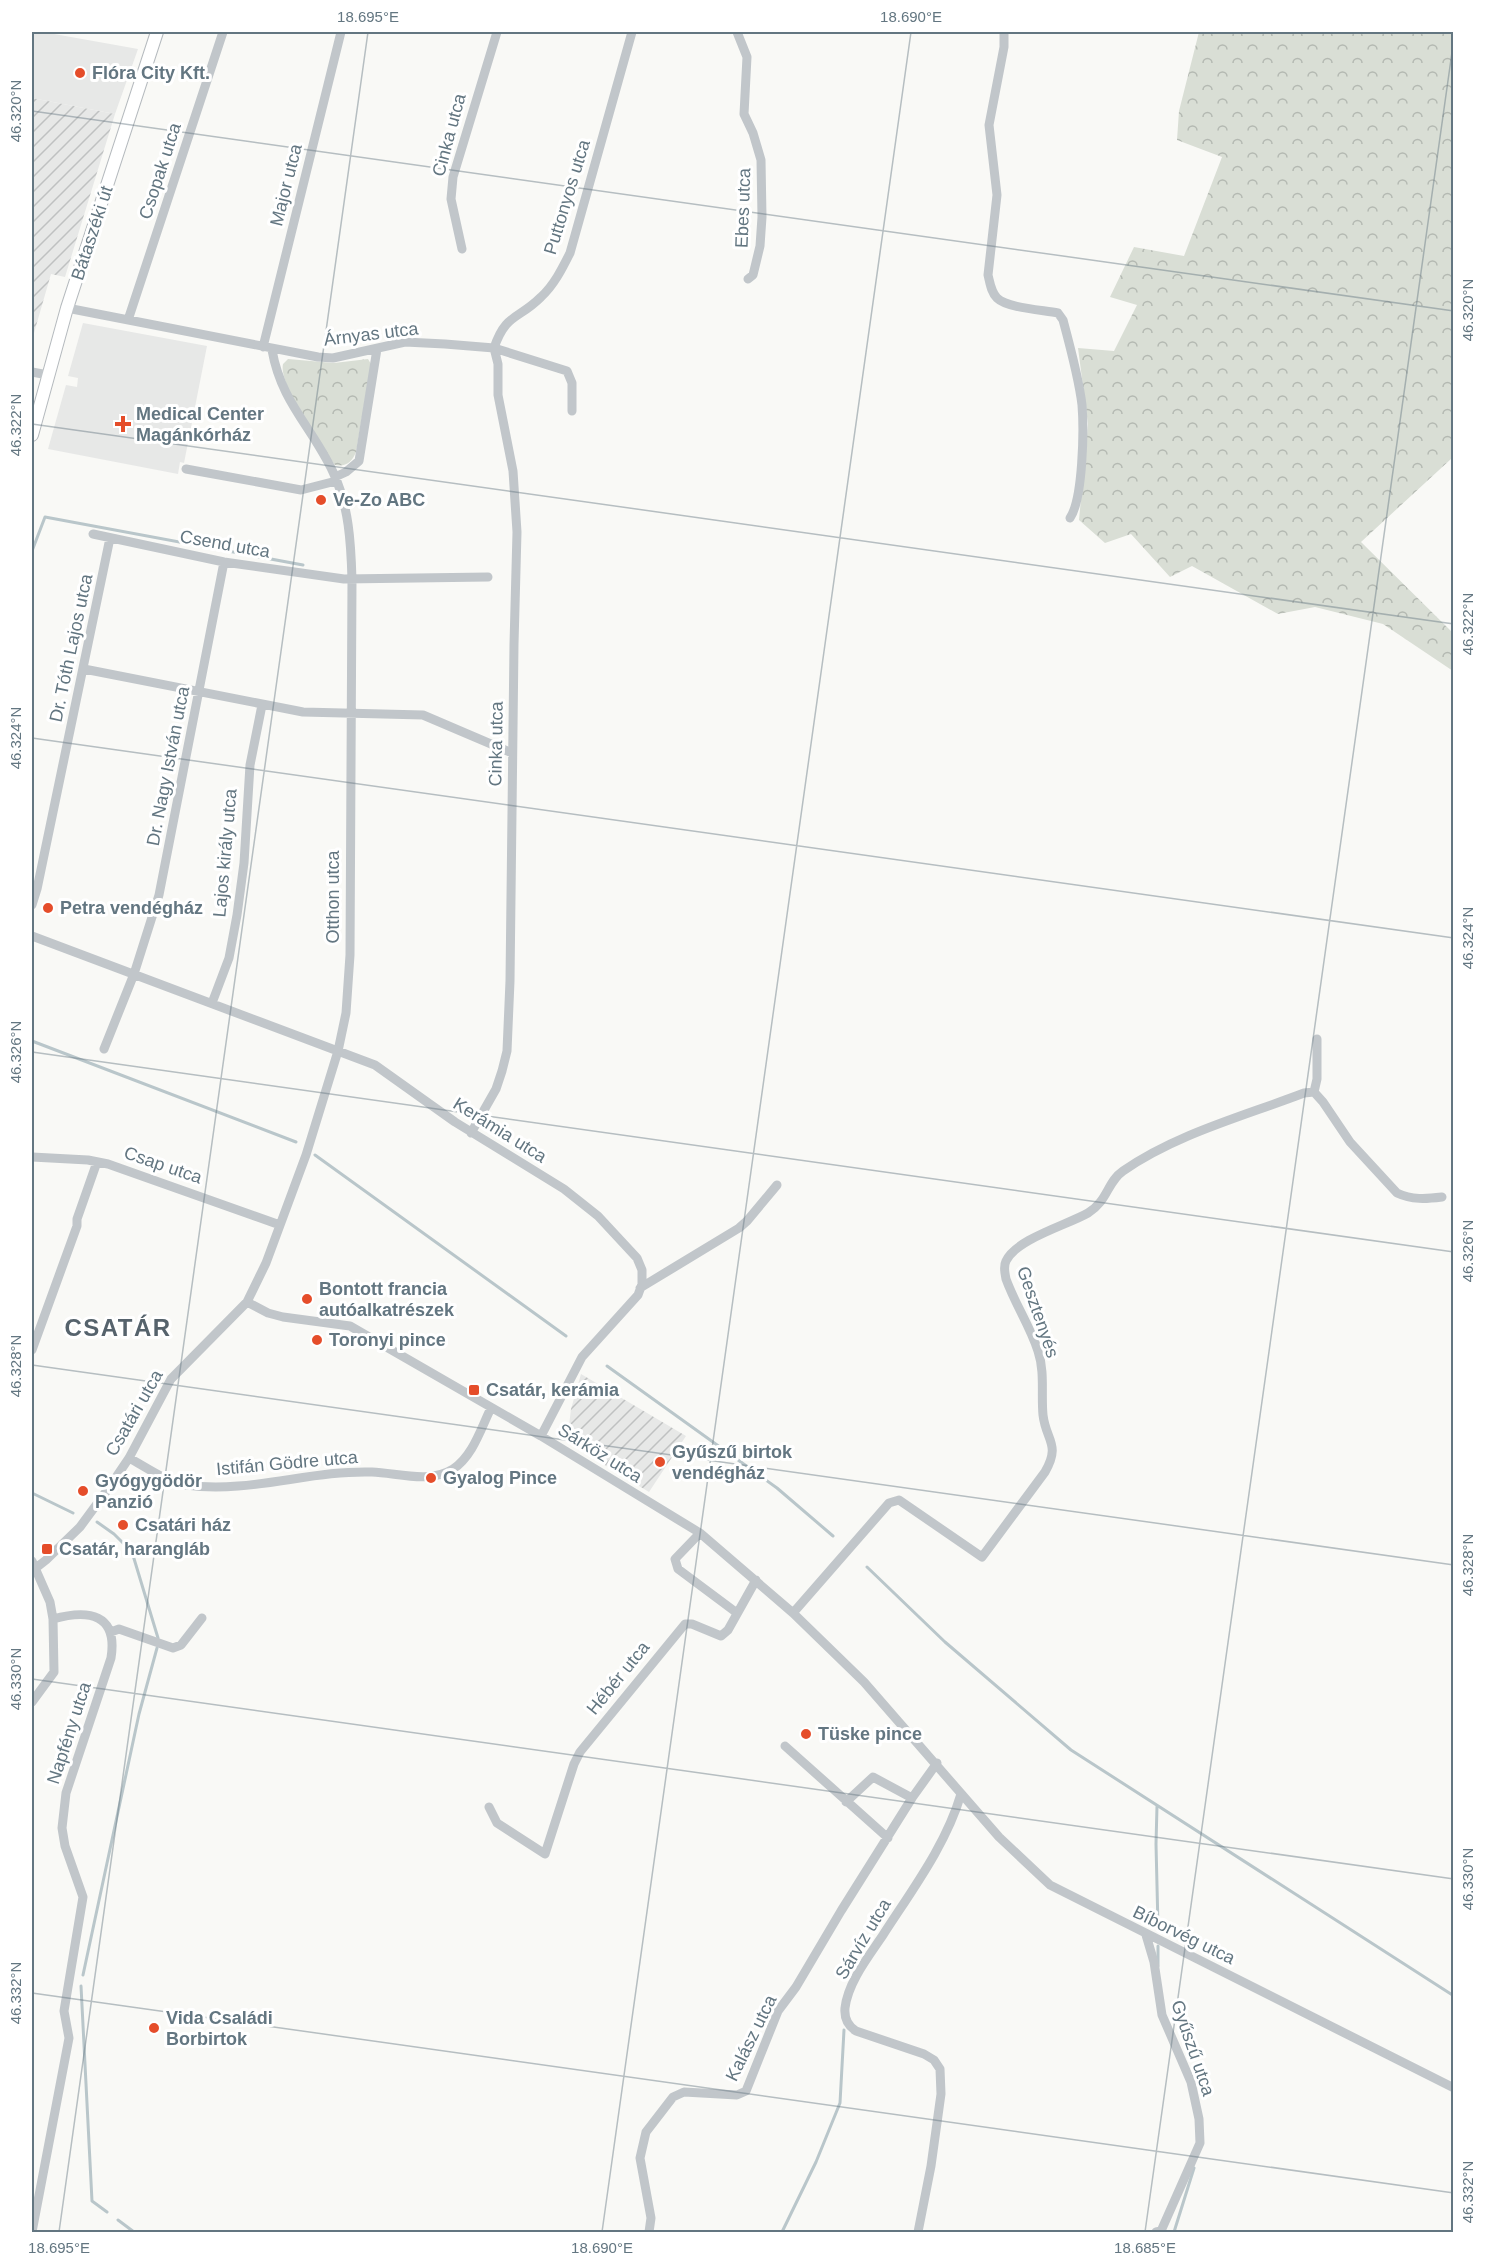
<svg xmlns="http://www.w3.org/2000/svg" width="1485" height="2264" viewBox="0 0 1485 2264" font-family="Arial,sans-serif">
  <defs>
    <pattern id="industrial-furrows" width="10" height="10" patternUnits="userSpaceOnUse" patternTransform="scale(1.5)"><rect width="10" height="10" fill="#e7e8e7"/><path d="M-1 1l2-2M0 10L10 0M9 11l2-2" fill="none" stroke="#bfc1c1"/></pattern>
    <pattern id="forest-crowns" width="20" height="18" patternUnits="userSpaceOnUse" patternTransform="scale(1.5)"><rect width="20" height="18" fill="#d9ded5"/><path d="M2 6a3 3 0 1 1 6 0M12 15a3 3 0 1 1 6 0" fill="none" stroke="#b4b9b2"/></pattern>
  </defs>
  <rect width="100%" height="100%" fill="#f9f9f6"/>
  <path fill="#e7e8e7" d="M32 32H43L138 49 115 114 32 98Z
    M83 323 207 346 184 463 180 462 178 474 48 449 66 385 77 387 78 378 68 376Z"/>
  <path fill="url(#industrial-furrows)" d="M32 98 115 114 65 277 51 274 32 340Z
    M581 1374 686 1436 649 1492 567 1442 571 1409Z"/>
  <path fill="url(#forest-crowns)" d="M1199 32H1453V461L1451 459 1361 542 1453 633V671L1383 624 1315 607 1278 614 1192 566 1170 577 1131 534 1105 543 1079 520 1088 424 1078 348 1114 351 1137 305 1110 297 1134 247 1184 256 1222 157 1177 140 1179 111Z
    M288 359 334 363 368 359 371 364 356 452C352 462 346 467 335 465 322 447 278 384 283 364Z"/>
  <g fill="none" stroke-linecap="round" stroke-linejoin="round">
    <path stroke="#b9c6ca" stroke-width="3" d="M32 551 45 517 303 565
      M32 1041 296 1142
      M315 1155 566 1336
      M607 1366 777 1488 833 1536
      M32 1493 73 1513
      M97 1522 114 1534 132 1552 158 1638
      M867 1567 945 1642 1071 1750 1454 1996
      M1157 1806 1156 1844 1158 1927
      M1158 1946V1966
      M83 1975 139 1714 157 1648
      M81 1986 92 2201 107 2212
      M118 2220 134 2232
      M782 2232 816 2162 840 2103 844 2030
      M1174 2232 1194 2168"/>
    <g stroke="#b5babe" stroke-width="14">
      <path id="major" d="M32 435 67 308 157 32"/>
    </g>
    <path stroke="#c1c6ca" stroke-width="9" d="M737 32 747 57 744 114 753 133 761 160 762 217 760 246 753 275 748 279
      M1004 32V47L989 125 997 195 988 275C990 283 991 292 997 298 1007 308 1043 310 1058 313L1063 320C1070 346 1079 379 1082 405 1084 430 1083 499 1070 518
      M462 249 451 199 453 177 497 32
      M67 308 318 357 333 358 405 342 445 344 494 348 567 371 572 383V411
      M128 320 223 32
      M263 347 341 32
      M494 348C506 313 518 320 541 297 554 285 562 269 570 253L632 32
      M32 372 48 375
      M186 469 301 490 336 481
      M335 477 346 472 359 461 377 349
      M93 534 224 562 344 579 488 577
      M84 669 303 712 423 715 512 753
      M32 905 37 889 110 538
      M32 936 375 1065 455 1122 564 1189 598 1216 637 1258 642 1270V1284L638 1295 582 1357 541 1436
      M212 1003 229 958 237 915 244 863 250 765 262 705
      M104 1049 134 974 159 895 224 562
      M1314 1092 1317 1079V1039
      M471 1133 496 1089 502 1071 507 1051 510 981 514 644 517 532 513 471 498 395V364L494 348
      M32 1157 88 1160 108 1164 280 1225
      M640 1288 739 1228 747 1221 777 1185
      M247 1302 268 1313 283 1317 350 1326 541 1436 700 1533 793 1613 864 1682 999 1837 1050 1885 1454 2088
      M32 1350 77 1226V1219L97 1162
      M129 1458C146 1467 166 1482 186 1485 248 1494 310 1470 372 1472 398 1473 429 1484 453 1469 473 1456 481 1428 491 1408
      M700 1533 675 1559 678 1569 737 1613
      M32 1561 50 1602 53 1619 54 1672 32 1702
      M32 1571 46 1560 80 1527 108 1489 129 1458 171 1379 247 1302 266 1263 306 1155 338 1051 346 1013 350 955 352 580C351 543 349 506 333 472 312 427 281 402 272 350
      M793 1613 889 1503 899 1500 982 1557 1045 1472C1061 1444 1046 1441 1043 1415 1041 1394 1045 1372 1038 1351 1030 1326 1015 1304 1006 1279 1005 1273 1003 1267 1006 1261 1016 1239 1067 1225 1088 1213 1108 1201 1107 1182 1123 1171 1176 1134 1244 1116 1304 1093L1314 1092 1323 1102 1350 1142 1397 1193C1412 1200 1426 1199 1442 1197
      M111 1632 119 1629 173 1648 181 1645 202 1618
      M785 1746 888 1838
      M846 1802 873 1777 912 1798
      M489 1807 497 1823 545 1854 574 1764 580 1752 685 1624H692L721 1636 728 1630 756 1580
      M1146 1935 1154 1962 1162 2015 1191 2082 1199 2119 1200 2143 1161 2231 1156 2232
      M32 2232 69 2038 64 2011 83 1897 65 1846 62 1828 66 1793 111 1658C118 1614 89 1609 53 1619
      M649 2232 651 2218 640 2158 646 2132 673 2097 684 2092 737 2095 746 2091 778 2011 796 1987 841 1911 912 1798 937 1763
      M918 2232 931 2166 941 2094 940 2069 934 2060 924 2054 856 2031C848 2026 844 2019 845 2008 848 1982 869 1956 883 1935 912 1890 946 1845 961 1794"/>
    <use href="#major" stroke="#fff" stroke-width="12"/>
  </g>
  <path fill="none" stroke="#637681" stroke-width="1.5" stroke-opacity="0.45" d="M32 111 1454 311M32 424 1454 624M32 738 1454 938M32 1052 1454 1252M32 1365 1454 1565M32 1679 1454 1879M32 1993 1454 2193M59 2232 368 32M602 2232 911 32M1145 2232 1454 38"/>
  <g fill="#e54d2a" stroke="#fff" stroke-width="2">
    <circle cx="80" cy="73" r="6"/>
    <path d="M120 415h6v6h6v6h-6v6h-6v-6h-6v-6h6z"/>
    <circle cx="321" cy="500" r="6"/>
    <circle cx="48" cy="908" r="6"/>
    <circle cx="307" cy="1299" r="6"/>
    <circle cx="317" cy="1340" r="6"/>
    <rect x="468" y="1384" width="12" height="12" rx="3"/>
    <circle cx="660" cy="1462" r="6"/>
    <circle cx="431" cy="1478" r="6"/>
    <circle cx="83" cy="1491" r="6"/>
    <circle cx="123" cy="1525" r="6"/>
    <rect x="41" y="1543" width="12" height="12" rx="3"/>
    <circle cx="806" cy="1734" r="6"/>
    <circle cx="154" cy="2028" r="6"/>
  </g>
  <g text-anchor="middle" stroke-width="6" stroke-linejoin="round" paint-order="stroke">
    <g font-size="18" font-weight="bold" fill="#637681" stroke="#fff" text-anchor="start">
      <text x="92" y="79">Flóra City Kft.</text>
      <text x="136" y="420">Medical Center<tspan x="136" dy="21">Magánkórház</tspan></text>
      <text x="333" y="506">Ve-Zo ABC</text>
      <text x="60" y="914">Petra vendégház</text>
      <text x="319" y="1295">Bontott francia<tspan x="319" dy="21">autóalkatrészek</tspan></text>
      <text x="329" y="1346">Toronyi pince</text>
      <text x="486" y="1396">Csatár, kerámia</text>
      <text x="672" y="1458">Gyűszű birtok<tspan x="672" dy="21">vendégház</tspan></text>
      <text x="443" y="1484">Gyalog Pince</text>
      <text x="95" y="1487">Gyógygödör<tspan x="95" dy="21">Panzió</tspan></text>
      <text x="135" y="1531">Csatári ház</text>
      <text x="59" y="1555">Csatár, harangláb</text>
      <text x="818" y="1740">Tüske pince</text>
      <text x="166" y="2024">Vida Családi<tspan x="166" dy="21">Borbirtok</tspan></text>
    </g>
    <g font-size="18" fill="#637681" stroke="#fff">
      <text transform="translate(449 135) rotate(-75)" y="6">Cinka utca</text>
      <text transform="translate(160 171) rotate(-72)" y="6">Csopak utca</text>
      <text transform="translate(286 185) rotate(-76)" y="6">Major utca</text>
      <text transform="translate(567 197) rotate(-73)" y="6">Puttonyos utca</text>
      <text transform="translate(743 208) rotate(-88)" y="6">Ebes utca</text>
      <text transform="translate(92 233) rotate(-72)" y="6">Bátaszéki út</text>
      <text transform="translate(371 334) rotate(-7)" y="6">Árnyas utca</text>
      <text transform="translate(225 544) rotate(10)" y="6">Csend utca</text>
      <text transform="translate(71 648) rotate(-78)" y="6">Dr. Tóth Lajos utca</text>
      <text transform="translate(496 744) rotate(-89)" y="6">Cinka utca</text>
      <text transform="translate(168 766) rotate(-79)" y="6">Dr. Nagy István utca</text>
      <text transform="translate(225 853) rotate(-85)" y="6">Lajos király utca</text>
      <text transform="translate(333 897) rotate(-90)" y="6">Otthon utca</text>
      <text transform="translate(500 1130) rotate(32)" y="6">Kerámia utca</text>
      <text transform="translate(163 1165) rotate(19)" y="6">Csap utca</text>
      <text transform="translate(1038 1312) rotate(71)" y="6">Gesztenyés</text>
      <text transform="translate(134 1413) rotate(-60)" y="6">Csatári utca</text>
      <text transform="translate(600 1453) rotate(32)" y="6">Sárköz utca</text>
      <text transform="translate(287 1463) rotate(-5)" y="6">Istifán Gödre utca</text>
      <text transform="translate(618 1678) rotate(-51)" y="6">Hébér utca</text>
      <text transform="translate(69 1733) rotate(-72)" y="6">Napfény utca</text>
      <text transform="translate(1184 1935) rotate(26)" y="6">Bíborvég utca</text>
      <text transform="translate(863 1939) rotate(-59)" y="6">Sárvíz utca</text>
      <text transform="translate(751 2038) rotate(-64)" y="6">Kalász utca</text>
      <text transform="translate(1193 2048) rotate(71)" y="6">Gyűszű utca</text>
    </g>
    <g font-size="24" font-weight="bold" letter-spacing="1.5" fill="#56636c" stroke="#fff">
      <text x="118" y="1336">CSATÁR</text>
    </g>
  </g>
  <rect width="1485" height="2264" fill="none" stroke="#ffffff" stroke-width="66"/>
  <rect x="33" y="33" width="1419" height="2198" fill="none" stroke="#637681" stroke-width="2"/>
  <g font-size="15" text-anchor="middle" fill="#637681">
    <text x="368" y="22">18.695°E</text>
    <text x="911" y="22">18.690°E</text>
    <text transform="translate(16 111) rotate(-90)" y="5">46.320°N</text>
    <text transform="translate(1468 310) rotate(-90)" y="5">46.320°N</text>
    <text transform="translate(16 425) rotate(-90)" y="5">46.322°N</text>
    <text transform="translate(1468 624) rotate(-90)" y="5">46.322°N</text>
    <text transform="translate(16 738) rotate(-90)" y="5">46.324°N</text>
    <text transform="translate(1468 938) rotate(-90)" y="5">46.324°N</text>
    <text transform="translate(16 1052) rotate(-90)" y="5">46.326°N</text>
    <text transform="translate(1468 1251) rotate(-90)" y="5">46.326°N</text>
    <text transform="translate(16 1366) rotate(-90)" y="5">46.328°N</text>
    <text transform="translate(1468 1565) rotate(-90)" y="5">46.328°N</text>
    <text transform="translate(16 1679) rotate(-90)" y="5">46.330°N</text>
    <text transform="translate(1468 1879) rotate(-90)" y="5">46.330°N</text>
    <text transform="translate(16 1993) rotate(-90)" y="5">46.332°N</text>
    <text transform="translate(1468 2192) rotate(-90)" y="5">46.332°N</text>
    <text x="59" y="2253">18.695°E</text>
    <text x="602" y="2253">18.690°E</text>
    <text x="1145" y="2253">18.685°E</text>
  </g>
</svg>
